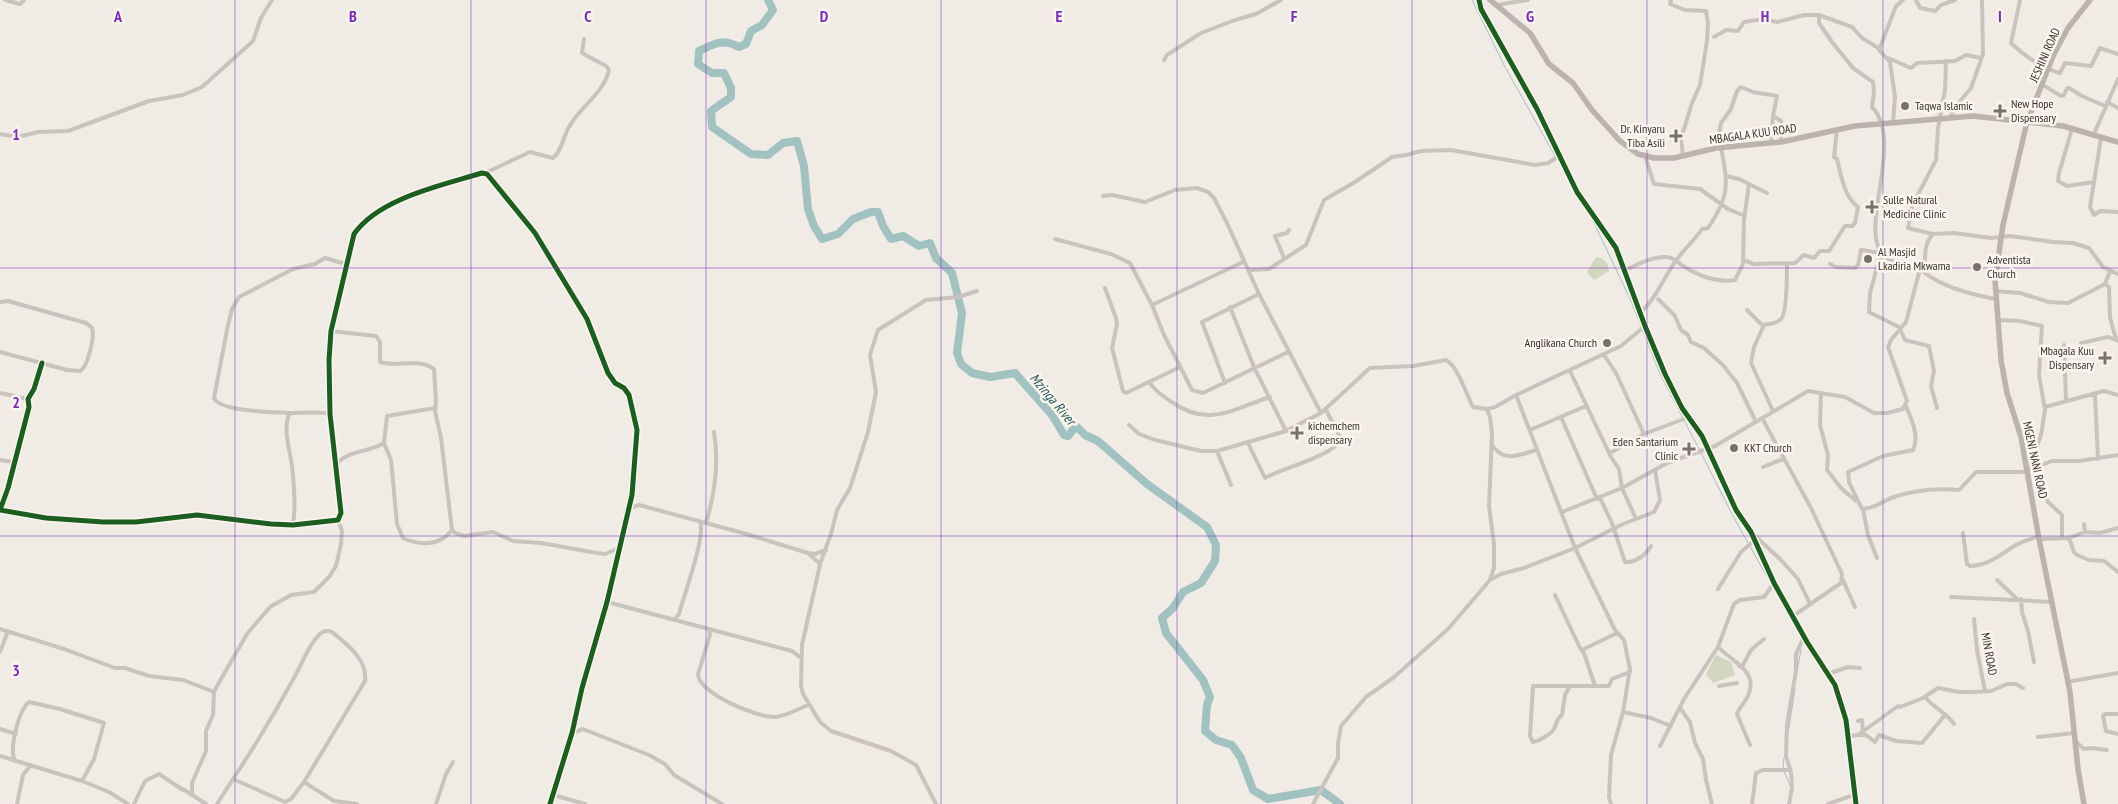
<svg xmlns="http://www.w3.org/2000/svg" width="2118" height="804" viewBox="0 0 2118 804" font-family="'PT Sans Narrow',sans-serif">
  <rect width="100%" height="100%" fill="#f0ebe5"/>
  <path fill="#d1d6bf" d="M1596 257C1605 258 1608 263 1609 271L1594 280 1587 272Z
    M1716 655 1731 662 1735 675 1713 683 1706 674Z"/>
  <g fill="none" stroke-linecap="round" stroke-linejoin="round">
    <path stroke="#a1c2c1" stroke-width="1" d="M1472 0 1504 65 1555 156
      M1557 159 1569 180
      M1581 201 1595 225 1631 301 1660 374 1699 449
      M1701 453 1733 516 1771 584
      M1774 587 1782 601
      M1798 667 1801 649
      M1788 734 1795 689
      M1783 768 1784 758
      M1784 772 1791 787"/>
    <path stroke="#a1c2c1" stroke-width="8" d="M768 0 773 10 762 25 751 31 746 44 739 47C722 38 715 44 699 51L698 64 712 73H724L731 88V97L711 111 712 127 751 154 768 155 783 143 797 141 804 166 808 209 814 226 822 239 838 234 853 219 871 212H878L883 226 891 239 903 236 919 246 930 243 936 258 952 273 962 313 957 353 961 364 972 373 990 377 1015 373 1052 415 1064 435 1068 436 1076 426 1085 435 1098 441 1147 484 1207 527 1216 545 1215 561 1201 583 1183 592 1173 608 1162 618 1166 633 1203 680 1210 697 1207 705 1205 731 1216 740 1232 745 1241 758 1253 790 1268 799 1321 790 1340 804"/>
    <path stroke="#c9c3be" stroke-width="4" d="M5 0 20 4 24 0
      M1479 0 1481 9 1537 109 1577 192 1616 248 1645 326 1665 374 1682 408 1702 436 1736 510 1751 532 1774 583 1807 642 1835 685 1846 720 1856 804
      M1671 0 1670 4 1685 10 1706 11 1708 23 1707 41 1700 85 1692 103 1681 139 1683 156
      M1916 0 1920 8 1935 11 1941 5 1955 0
      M2020 0 2011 43C2024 55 2043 69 2060 73L2065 63 2091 66 2100 48 2118 54
      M1496 5 1528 0
      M1819 15V23L1832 42 1853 68 1873 82 1874 92 1872 107C1905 141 1858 228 1883 255 1892 265 1907 263 1918 268 1924 271 1928 276 1934 279 1953 290 1974 295 1996 299
      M1714 37 1726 30 1738 31 1744 22 1764 19 1777 22 1804 15H1819L1852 27 1862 38 1880 49
      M1888 58 1911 68 1917 63 1955 61 1966 55 1981 58
      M1164 60 1167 55 1201 33 1235 20 1256 14 1281 0
      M1946 61 1945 90 1938 128 1936 160 1912 206 1908 228 1933 234 1954 233 1991 238 2010 236 2053 242 2073 243 2089 248 2103 267 2118 274
      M2043 85 2061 96 2064 95 2067 88H2069L2082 96 2105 106
      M2107 102 2118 108
      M1950 117 1960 101 1971 88 1983 54 1982 0
      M1893 122 1895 97 1890 62 1879 50 1896 6 1903 0
      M2072 129 2059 173 2058 181 2067 186 2094 182
      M0 134 17 137 38 132 68 131 149 101 183 95 202 87 253 41 261 18 272 0
      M2093 136 2118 79
      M2101 138 2090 207 2094 215 2100 211 2118 212
      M1771 142 1773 116
      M1716 148 1721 123 1731 109 1737 91 1741 87 1753 92 1777 96 1773 116 1781 121V142
      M1645 156 1654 184 1700 189 1728 209 1745 216
      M485 173 530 152 553 158C562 151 563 137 569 127 580 106 603 95 609 70L606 66 582 53 584 39
      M1726 176 1739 179 1767 193
      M1103 196 1112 195 1145 202 1175 190 1197 188 1208 192 1214 198 1227 223 1259 294 1321 413
      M1055 239 1111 254 1130 263 1152 305 1164 335 1192 390 1203 393 1288 352
      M1284 258 1275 236 1287 233 1289 230
      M1743 260 1754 264 1795 263 1804 255 1814 258 1820 251H1829L1845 226H1852L1855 223 1858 207C1844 197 1841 175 1837 159L1834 157 1837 129
      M1830 264 1836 267 1855 268 1858 265 1861 250 1881 253 1870 293 1869 312 1899 327 1905 340 1929 346 1934 371 1931 386 1937 408
      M1250 270 1269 269 1306 245 1324 200 1355 182 1392 157 1406 155 1421 151 1451 150 1535 165 1548 163 1559 156
      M1625 270C1637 265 1653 256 1666 257 1674 257 1677 262 1683 266 1699 276 1716 283 1735 280L1743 264 1744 219 1749 184
      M1925 273C1925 260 1923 244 1933 234
      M2105 284 2109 287 2110 318 2116 339
      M1105 288 1116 318 1117 324 1112 348 1123 391 1126 393 1180 367
      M1995 291 2020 293 2049 302 2068 303 2105 284 2110 271
      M1658 299 1675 316 1681 330 1688 335 1691 342 1704 348 1723 365 1737 383 1756 422
      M0 302 8 301 86 323 92 328C95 336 88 367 80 371L67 370 0 352
      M1152 305 1243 262
      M1230 307 1254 367 1286 431
      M1747 310 1762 325C1768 324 1777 324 1781 319 1787 313 1787 272 1787 263
      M1640 313C1655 300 1663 279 1675 262 1683 250 1694 241 1702 229L1708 228C1730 196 1728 184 1721 147
      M1998 320 2020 321 2042 326 2039 375 2045 410 2041 435 2029 468
      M1764 325 1754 347 1751 363 1773 411
      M331 331 376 336 380 342V362C397 368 419 357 434 369L436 401 435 411 441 438 452 530 455 533 464 536 493 532 513 541 541 543 597 553 605 554 619 548
      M2081 343 2108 337 2118 341
      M2064 345 2066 401
      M1604 355 1616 373 1644 434
      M42 363 34 389 28 399 29 407 8 488 0 510 46 518 103 522H136L197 515 271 524 293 525 338 520 341 513 330 414 329 360 331 331 354 234C379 198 443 185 482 173L487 174 535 233 587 319 608 373 615 383 624 388 629 395 637 430 632 495 607 602 582 688 572 733 550 804
      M1570 371 1611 457 1619 469 1622 488 1636 519
      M1150 383C1155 391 1162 395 1170 401 1208 428 1231 410 1270 397
      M1225 383 1202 322 1259 294
      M0 393 28 399
      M1821 393 1820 425 1828 455 1827 470 1841 488 1856 501
      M1516 395 1575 548 1615 630 1624 640 1630 669 1623 712 1651 718 1671 726
      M2095 395 2098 459
      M1906 406C1911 419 1920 436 1913 450L1883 456 1848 472 1849 482 1862 509C1877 508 1881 501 1894 497 1915 490 1938 488 1959 490L1976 472H2023L2052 461H2079L2118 455
      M2045 407 2104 391 2118 395
      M435 408 387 416 384 443 391 460 397 524 403 538C420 546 440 546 452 530
      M290 413C275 412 220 412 214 398L228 325 232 309 239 297 293 269 315 264 325 258 342 263 348 262
      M1561 417 1597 499
      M1762 418 1811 508 1842 574 1841 583 1793 616
      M1129 425 1139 434 1155 440 1201 451H1217L1286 431 1321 413 1370 368 1413 366 1446 360C1458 366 1466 394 1473 407L1487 409 1495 407 1516 395 1621 346 1645 326
      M1530 430 1586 406
      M1248 443 1265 478C1282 468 1334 456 1341 439L1326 410
      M1492 445C1504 463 1519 455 1536 450
      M1217 451 1231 485
      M1610 453 1644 434 1689 417
      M0 460 15 462
      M337 463C352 449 368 453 384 443
      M1763 467 1783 459
      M2035 477 2048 502 2062 515V537
      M1600 498 1612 523 1625 562C1635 563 1646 555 1651 546
      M628 509 639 505 743 533 808 553 820 564 819 569 802 645 801 685 803 694 820 722 831 731 891 751 916 765 936 804
      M1863 509 1868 535 1877 558
      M1562 512 1622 488 1667 463 1715 446 1808 391 1845 397 1874 413H1887L1903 409 1907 401 1888 347 1891 340 1906 322 1920 269
      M706 523C715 493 719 462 714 432
      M2084 524 2085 532
      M293 525C296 507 294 484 292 466 290 451 282 427 290 413 300 413 323 411 330 414
      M1752 533 1781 560 1798 579 1810 604
      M1963 533 1967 564 1970 566C1988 566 2001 554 2016 545 2024 541 2031 539 2039 536
      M2069 538 2074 552 2077 555 2089 560 2104 561 2118 572
      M2039 539 2069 538 2085 532 2100 533 2118 528
      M808 553 815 554 826 550
      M820 564 831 534 837 510 850 488 868 432 876 392 870 355 878 330 926 300 958 297 977 291
      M1842 578 1855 607
      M1490 580 1501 574 1524 568 1575 548 1623 524 1654 512 1660 500 1655 470
      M1997 580 2017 599
      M1718 589 1741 552 1755 540
      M1555 595 1580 648 1584 653 1595 686
      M1951 597 2052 602
      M2021 599 2022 612 2028 631 2034 662
      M607 602 709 629 710 635 698 674C699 694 758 718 776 717 786 716 798 709 808 705
      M675 619 679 614C684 595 706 536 700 522
      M1974 619 1977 650 1985 691
      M0 629 64 649 115 668H125L149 676 183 680 214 692
      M709 629 792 651 801 658
      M1718 647C1730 660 1758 671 1749 693 1747 701 1739 707 1737 714L1750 745
      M1582 650 1617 633
      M0 652 8 631
      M1739 666 1743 665 1751 650 1764 639
      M1828 674 1848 667 1860 668
      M2067 682 2118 673
      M1570 686 1565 695 1562 715C1555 720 1558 722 1554 729 1551 734 1539 741 1533 742L1530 736 1533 686H1609L1612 679 1630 672
      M1719 686 1737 683
      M1925 697C1934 708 1947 713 1954 724
      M1680 708 1690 722 1695 743 1703 759 1706 780 1712 804
      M2118 714H2105L2103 716 2106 731 2118 734
      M1858 721 1862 720 1863 732
      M0 729 16 734
      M572 733 583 729 649 755 665 764 674 775 722 804
      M1847 733 1850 736 1858 735 1898 706 1900 707 1923 698 1938 688 1959 692H1972L1991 691 2007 684H2016L2023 688
      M1860 735H1866L1875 742 1879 735 1896 741 1922 743 1945 715
      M2038 737 2074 733
      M2075 741 2084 749 2091 748 2107 750
      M1660 746 1684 699 1718 647 1734 604 1740 600 1764 597 1774 583
      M0 756 82 781 109 792 128 804
      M15 761C9 750 18 711 29 702L60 709 104 723 94 759 82 781
      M304 782 334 801 357 804
      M192 793V783L206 751V731L213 715 214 692 217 686 247 634 270 607 291 595 314 592 329 577 336 566 341 544 342 531 338 520
      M553 795 585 804
      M17 804 23 775 31 765
      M134 804 145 781 159 774 183 790V789L206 804
      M217 804 233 779C255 746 276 711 295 676 302 664 308 646 318 636 322 631 327 630 332 632 347 644 368 660 365 681L304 782 291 799 285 802 233 779
      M436 804 446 774 453 762
      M1313 804 1338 758V743L1341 726 1366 697 1393 678 1448 629 1490 580 1494 568V544L1489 506 1492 434 1490 417 1487 409
      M1611 804 1609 797 1611 755 1623 712
      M1752 804 1756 773 1763 770H1790
      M1789 804 1792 788 1791 772 1786 756 1787 724 1796 671V654L1804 637
      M1828 804 1854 795"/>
    <path stroke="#bab3ae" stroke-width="5.5" d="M1490 0 1530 33 1549 64 1573 83 1592 110 1620 141 1638 154 1654 158H1674L1716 148 1781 142 1855 126 1973 116 2063 126 2118 142
      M2084 804 2078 769 2070 692 2039 539 2021 437 2007 393 2001 360 1995 280 2003 225 2027 122 2054 54 2068 28 2090 0"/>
    <g stroke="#fbf5ee" stroke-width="8">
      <path id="cycleway" d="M1479 0 1481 9 1537 109 1577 192 1616 248 1645 326 1665 374 1682 408 1702 436 1736 510 1751 532 1774 583 1807 642 1835 685 1846 720 1856 804
        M42 363 34 389 28 399 29 407 8 488 0 510 46 518 103 522H136L197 515 271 524 293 525 338 520 341 513 330 414 329 360 331 331 354 234C379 198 443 185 482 173L487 174 535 233 587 319 608 373 615 383 624 388 629 395 637 430 632 495 607 602 582 688 572 733 550 804"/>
    </g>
    <use href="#cycleway" stroke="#1b5e20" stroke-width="5"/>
  </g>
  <path fill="none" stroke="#7b2cbf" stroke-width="1" stroke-opacity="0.55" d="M235 0V804M471 0V804M706 0V804M941 0V804M1177 0V804M1412 0V804M1647 0V804M1883 0V804M0 268H2118M0 536H2118"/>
  <g fill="#7a716c" stroke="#fbf5ee" stroke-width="2">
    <circle cx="1905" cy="106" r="5"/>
    <path d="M1997.5 103.5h5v5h5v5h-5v5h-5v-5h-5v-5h5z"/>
    <path d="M1673.5 128.5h5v5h5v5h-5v5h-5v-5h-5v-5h5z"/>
    <path d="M1869.5 199.5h5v5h5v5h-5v5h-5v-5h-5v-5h5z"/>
    <circle cx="1868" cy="259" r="5"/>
    <circle cx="1977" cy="267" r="5"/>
    <circle cx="1607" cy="343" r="5"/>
    <path d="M2102.5 350.5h5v5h5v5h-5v5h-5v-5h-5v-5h5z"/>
    <path d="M1294.5 425.5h5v5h5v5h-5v5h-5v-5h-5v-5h5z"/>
    <circle cx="1734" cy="448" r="5"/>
    <path d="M1686.5 441.5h5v5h5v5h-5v5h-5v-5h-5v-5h5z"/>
  </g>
  <g text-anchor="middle" stroke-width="5" stroke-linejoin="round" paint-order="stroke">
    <g font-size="12" fill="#3b302b" stroke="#fbf5ee">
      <text transform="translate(2045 55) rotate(-66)" y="4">JESHINI ROAD</text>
      <text transform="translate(1753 134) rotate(-8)" y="4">MBAGALA KUU ROAD</text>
      <text transform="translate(2035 460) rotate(78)" y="4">MGENI NANI ROAD</text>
      <text transform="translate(1989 654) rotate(80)" y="4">MIN ROAD</text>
    </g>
    <g font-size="12" fill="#3b302b" stroke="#fbf5ee" text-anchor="start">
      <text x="2011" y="108">New Hope<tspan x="2011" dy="14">Dispensary</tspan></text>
      <text x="1915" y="110">Taqwa Islamic</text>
      <text x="1665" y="133" text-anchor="end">Dr. Kinyaru<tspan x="1665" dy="14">Tiba Asili</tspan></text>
      <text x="1883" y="204">Sulle Natural<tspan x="1883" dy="14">Medicine Clinic</tspan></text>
      <text x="1878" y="256">Al Masjid<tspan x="1878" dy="14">Lkadiria Mkwama</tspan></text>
      <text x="1987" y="264">Adventista<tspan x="1987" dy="14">Church</tspan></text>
      <text x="1597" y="347" text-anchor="end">Anglikana Church</text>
      <text x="2094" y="355" text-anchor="end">Mbagala Kuu<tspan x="2094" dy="14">Dispensary</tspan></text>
      <text x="1308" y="430">kichemchem<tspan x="1308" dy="14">dispensary</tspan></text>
      <text x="1678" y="446" text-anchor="end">Eden Santarium<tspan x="1678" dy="14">Clinic</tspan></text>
      <text x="1744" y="452">KKT Church</text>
    </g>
    <g font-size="14" font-style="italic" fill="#1f5a5e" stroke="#fbf5ee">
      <text transform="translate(1053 399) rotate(50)" y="5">Mzinga River</text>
    </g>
  </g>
  <g font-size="16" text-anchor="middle" font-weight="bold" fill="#7b2cbf" stroke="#fbf5ee" stroke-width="5" stroke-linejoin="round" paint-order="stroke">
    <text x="118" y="22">A</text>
    <text x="353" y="22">B</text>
    <text x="588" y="22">C</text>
    <text x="824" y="22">D</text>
    <text x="1059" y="22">E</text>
    <text x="1294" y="22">F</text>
    <text x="1530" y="22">G</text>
    <text x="1765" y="22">H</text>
    <text x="2000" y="22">I</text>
    <text x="16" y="140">1</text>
    <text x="16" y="408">2</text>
    <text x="16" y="676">3</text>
  </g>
</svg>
